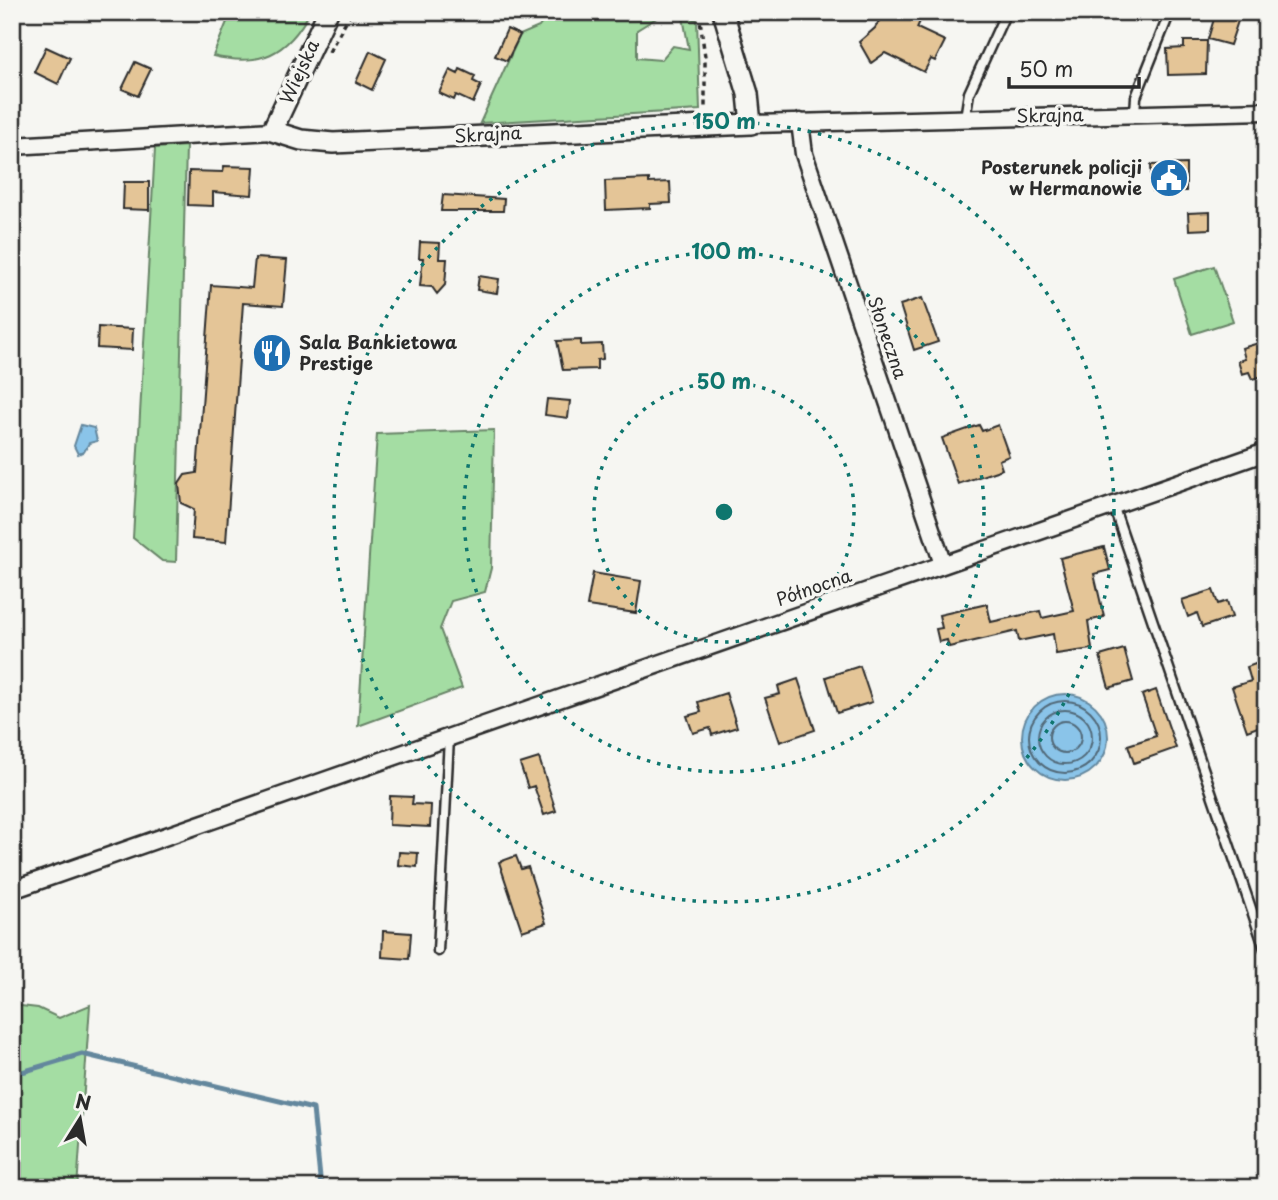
<svg xmlns="http://www.w3.org/2000/svg" width="1278" height="1200" viewBox="0 0 1278 1200" font-family="'Playpen Sans',sans-serif">
  <rect width="100%" height="100%" fill="#f6f6f2"/>
  <filter id="ink" filterUnits="userSpaceOnUse"><feTurbulence type="fractalNoise" baseFrequency=".0143" numOctaves="2"/><feDisplacementMap in="SourceGraphic" scale="14" xChannelSelector="R" yChannelSelector="G"/><feConvolveMatrix kernelMatrix="1 2 1 2 8 2 1 2 1" color-interpolation-filters="sRGB"/></filter>
  <g filter="url(#ink)">
    <path fill="#a4dda3" stroke="#688467" stroke-width="2" d="M231 12H246L258 18 261 12H310C287 55 260 67 213 56Z
      M550 12H666L637 30V58L661 60 673 46 689 49 682 12H689L690 18 697 20 700 110 480 123 520 35 539 27Z
      M186 146 176 562 162 561 133 538 155 148Z
      M1214 266 1233 321 1192 334 1174 279Z
      M494 430 491 568 485 592 451 601 440 629 462 688 358 726 377 434Z
      M12 1005 38 1008 59 1018 90 1005 77 1188H12Z"/>
    <path fill="#8ac4e9" stroke="#64879d" stroke-width="2" d="M81 425 94 428 97 441 89 443 84 452 78 454 74 446Z
      M1022 737a43 43 0 1 1 86 0a43 43 0 1 1-86 0Z"/>
    <g fill="none" stroke-linecap="round" stroke-linejoin="round">
      <path stroke="#516877" stroke-width="2" d="M1029 737a36 36 0 1 1 72 0a36 36 0 1 1-72 0Z
        M1038 737a27 27 0 1 1 54 0a27 27 0 1 1-54 0Z
        M1049 737a16 16 0 1 1 32 0a16 16 0 1 1-32 0Z"/>
      <path stroke="#64879d" stroke-width="5" d="M12 1075 82 1054 313 1109 321 1188"/>
    </g>
    <path fill="#e4c597" stroke="#2b2b2b" stroke-width="2" d="M884 12H924L917 28 945 41 935 61 931 59 924 72 885 53 871 63 859 42 875 28Z
      M1216 12H1241L1230 45 1208 39Z
      M507 29 520 35 507 61 495 56Z
      M1184 41H1207L1206 74 1168 75 1167 49 1184 48Z
      M46 47 70 58 58 84 34 72Z
      M370 51 386 59 372 90 356 82Z
      M135 62 151 69 138 96 122 89Z
      M460 69 475 76 473 81 481 85 473 103 456 95 454 100 439 93 450 70 458 74Z
      M1186 164V191H1152L1151 165Z
      M224 166 254 167 252 195 213 192V206L188 205 189 171 223 172Z
      M649 179V183L670 182 671 203 650 204V208L606 210 605 181Z
      M124 182H149V210L123 209Z
      M443 195 504 199 503 211H441Z
      M1210 212V229L1189 230 1188 213Z
      M420 242 440 243 439 259H447L445 285 437 294 432 287 420 286 423 258H419Z
      M255 258 287 260 283 306 243 303 226 542 192 539 194 509 181 503 179 484 185 475 197 473 211 285 252 288Z
      M479 276 499 279 497 293 477 290Z
      M922 298 938 342 914 350 900 305Z
      M98 327 133 329 132 350 97 348Z
      M581 340V345L602 344 603 359 597 360V369L563 370 557 341Z
      M1262 342 1266 355V375L1252 379 1249 372 1242 374 1238 361 1245 359 1242 348Z
      M547 399 570 401 568 418 545 415Z
      M979 425 982 431 998 425 1009 456 999 460 1002 469 958 484 942 438Z
      M1104 547 1110 570 1094 574 1104 617 1088 621 1092 649 1056 654 1053 634 1019 641 1017 631 949 647 947 640 939 642 936 629 942 628 939 615 987 604 991 622 1040 611 1042 618 1074 611 1060 558Z
      M593 573 641 581 636 613 587 606Z
      M1213 590 1218 604 1227 601 1232 617 1202 627 1197 613 1188 617 1182 600Z
      M1124 649 1133 681 1109 688 1100 656Z
      M1266 660V724L1247 731 1232 687 1251 681 1247 667Z
      M860 666 872 702 837 713 826 677Z
      M798 679 815 730 780 742 765 698 780 694 778 686Z
      M1156 690 1176 748 1134 763 1128 745 1156 736 1142 695Z
      M726 693 737 727 712 735 710 728 693 733 687 716 701 712 698 702Z
      M539 758 556 811 544 815 534 786 528 788 520 764Z
      M390 796 413 797 412 804 431 805 430 827 389 825Z
      M399 852 418 853 417 867 398 865Z
      M516 856 521 869 528 867 546 923 522 931 499 862Z
      M383 931 411 933 409 959 382 957Z"/>
    <g fill="none" stroke-linecap="round" stroke-linejoin="round">
      <g stroke="#2b2b2b" stroke-width="13">
        <path id="service" d="M1135 114 1136 97 1170 12
          M965 118 969 93 1006 12
          M1113 505 1266 952
          M438 951 449 738"/>
      </g>
      <g stroke="#2b2b2b" stroke-width="21">
        <path id="minor" d="M800 122 804 154 943 564
          M751 124 1266 111
          M12 146 272 131
          M12 890 1266 452"/>
      </g>
      <g stroke="#2b2b2b" stroke-width="24">
        <path id="tertiary" d="M328 12 272 131 301 140 333 143 751 124 748 94 723 12"/>
      </g>
      <path stroke="#2b2b2b" stroke-width="3.5" stroke-dasharray="5 5" stroke-linecap="butt" d="M699 12 705 57V108
        M329 52 351 12"/>
      <use href="#service" stroke="#f6f6f2" stroke-width="8"/>
      <use href="#minor" stroke="#f6f6f2" stroke-width="16"/>
      <use href="#tertiary" stroke="#f6f6f2" stroke-width="19"/>
    </g>
  </g>
  <g fill="none" stroke="#0f766e" stroke-width="3.5" stroke-dasharray="3.5 7">
    <circle cx="724" cy="512" r="130"/>
    <circle cx="724" cy="512" r="260"/>
    <circle cx="724" cy="512" r="390"/>
  </g>
  <defs>
    <g id="civic-disc" transform="scale(2.0125)"><circle r="9.5" fill="#1f6fb2" stroke="#f6f6f2"/><path d="M-.6-6.5H3V-4.5H.6V-3L4-1V1h2V6H-6V1h2V-1L-.6-3ZM-1.2 2.5V6h2.4V2.5Z" fill="#fff"/></g>
    <g id="restaurant-disc" transform="scale(2.0125)"><circle r="9.5" fill="#1f6fb2" stroke="#f6f6f2"/><path d="M-5-6h1v4h1v-4h1v4h1v-4h1v5L-1.5 .5V6h-2V.5L-5-1ZM5-6V6H3V1.5H1.5Q1.5-4 5-6Z" fill="#fff"/></g>
  </defs>
  <g fill-rule="evenodd">
    <use href="#civic-disc" x="1169" y="178"/>
    <use href="#restaurant-disc" x="272" y="353"/>
  </g>
  <g text-anchor="middle" stroke-width="7" stroke-linejoin="round" paint-order="stroke">
    <g font-size="18" fill="#2b2b2b" stroke="#f6f6f2">
      <text transform="translate(300 72) rotate(-65)" y="6">Wiejska</text>
      <text transform="translate(1050 116) rotate(-1)" y="6">Skrajna</text>
      <text transform="translate(488 135) rotate(-3)" y="6">Skrajna</text>
      <text transform="translate(887 338) rotate(71)" y="6">Słoneczna</text>
      <text transform="translate(814 588) rotate(-19)" y="6">Północna</text>
    </g>
    <g font-size="18" font-weight="bold" fill="#2b2b2b" stroke="#f6f6f2" text-anchor="end">
      <text x="1142" y="174">Posterunek policji<tspan x="1142" dy="21">w Hermanowie</tspan></text>
      <text x="299" y="349" text-anchor="start">Sala Bankietowa<tspan x="299" dy="21">Prestige</tspan></text>
    </g>
  </g>
  <circle cx="724" cy="512" r="10" fill="#0f766e" stroke="#f6f6f2" stroke-width="3.5"/>
  <g font-size="21" text-anchor="middle" font-weight="bold" fill="#0f766e" stroke="#f6f6f2" stroke-width="7" stroke-linejoin="round" paint-order="stroke">
    <text x="724" y="129">150 m</text>
    <text x="724" y="259">100 m</text>
    <text x="724" y="389">50 m</text>
  </g>
  <rect width="1278" height="1200" fill="none" stroke="#f6f6f2" stroke-width="42"/>
  <rect x="21" y="21" width="1236" height="1158" fill="none" stroke="#2b2b2b" stroke-width="2.5" filter="url(#ink)"/>
  <g transform="translate(80 1119) rotate(11)" stroke="#f6f6f2" stroke-width="5" paint-order="stroke">
  <path d="M0-5L12 26L0 18L-12 26Z" fill="#2b2b2b"/>
  <text y="-10" font-size="19" font-weight="bold" text-anchor="middle" fill="#2b2b2b">N</text>
  </g>
  <path d="M1009 77v10h130v-10" fill="none" stroke="#2b2b2b" stroke-width="3.5"/>
  <text x="1019" y="77" font-size="21" fill="#2b2b2b" stroke="#f6f6f2" stroke-width="5" paint-order="stroke">50 m</text>
</svg>
